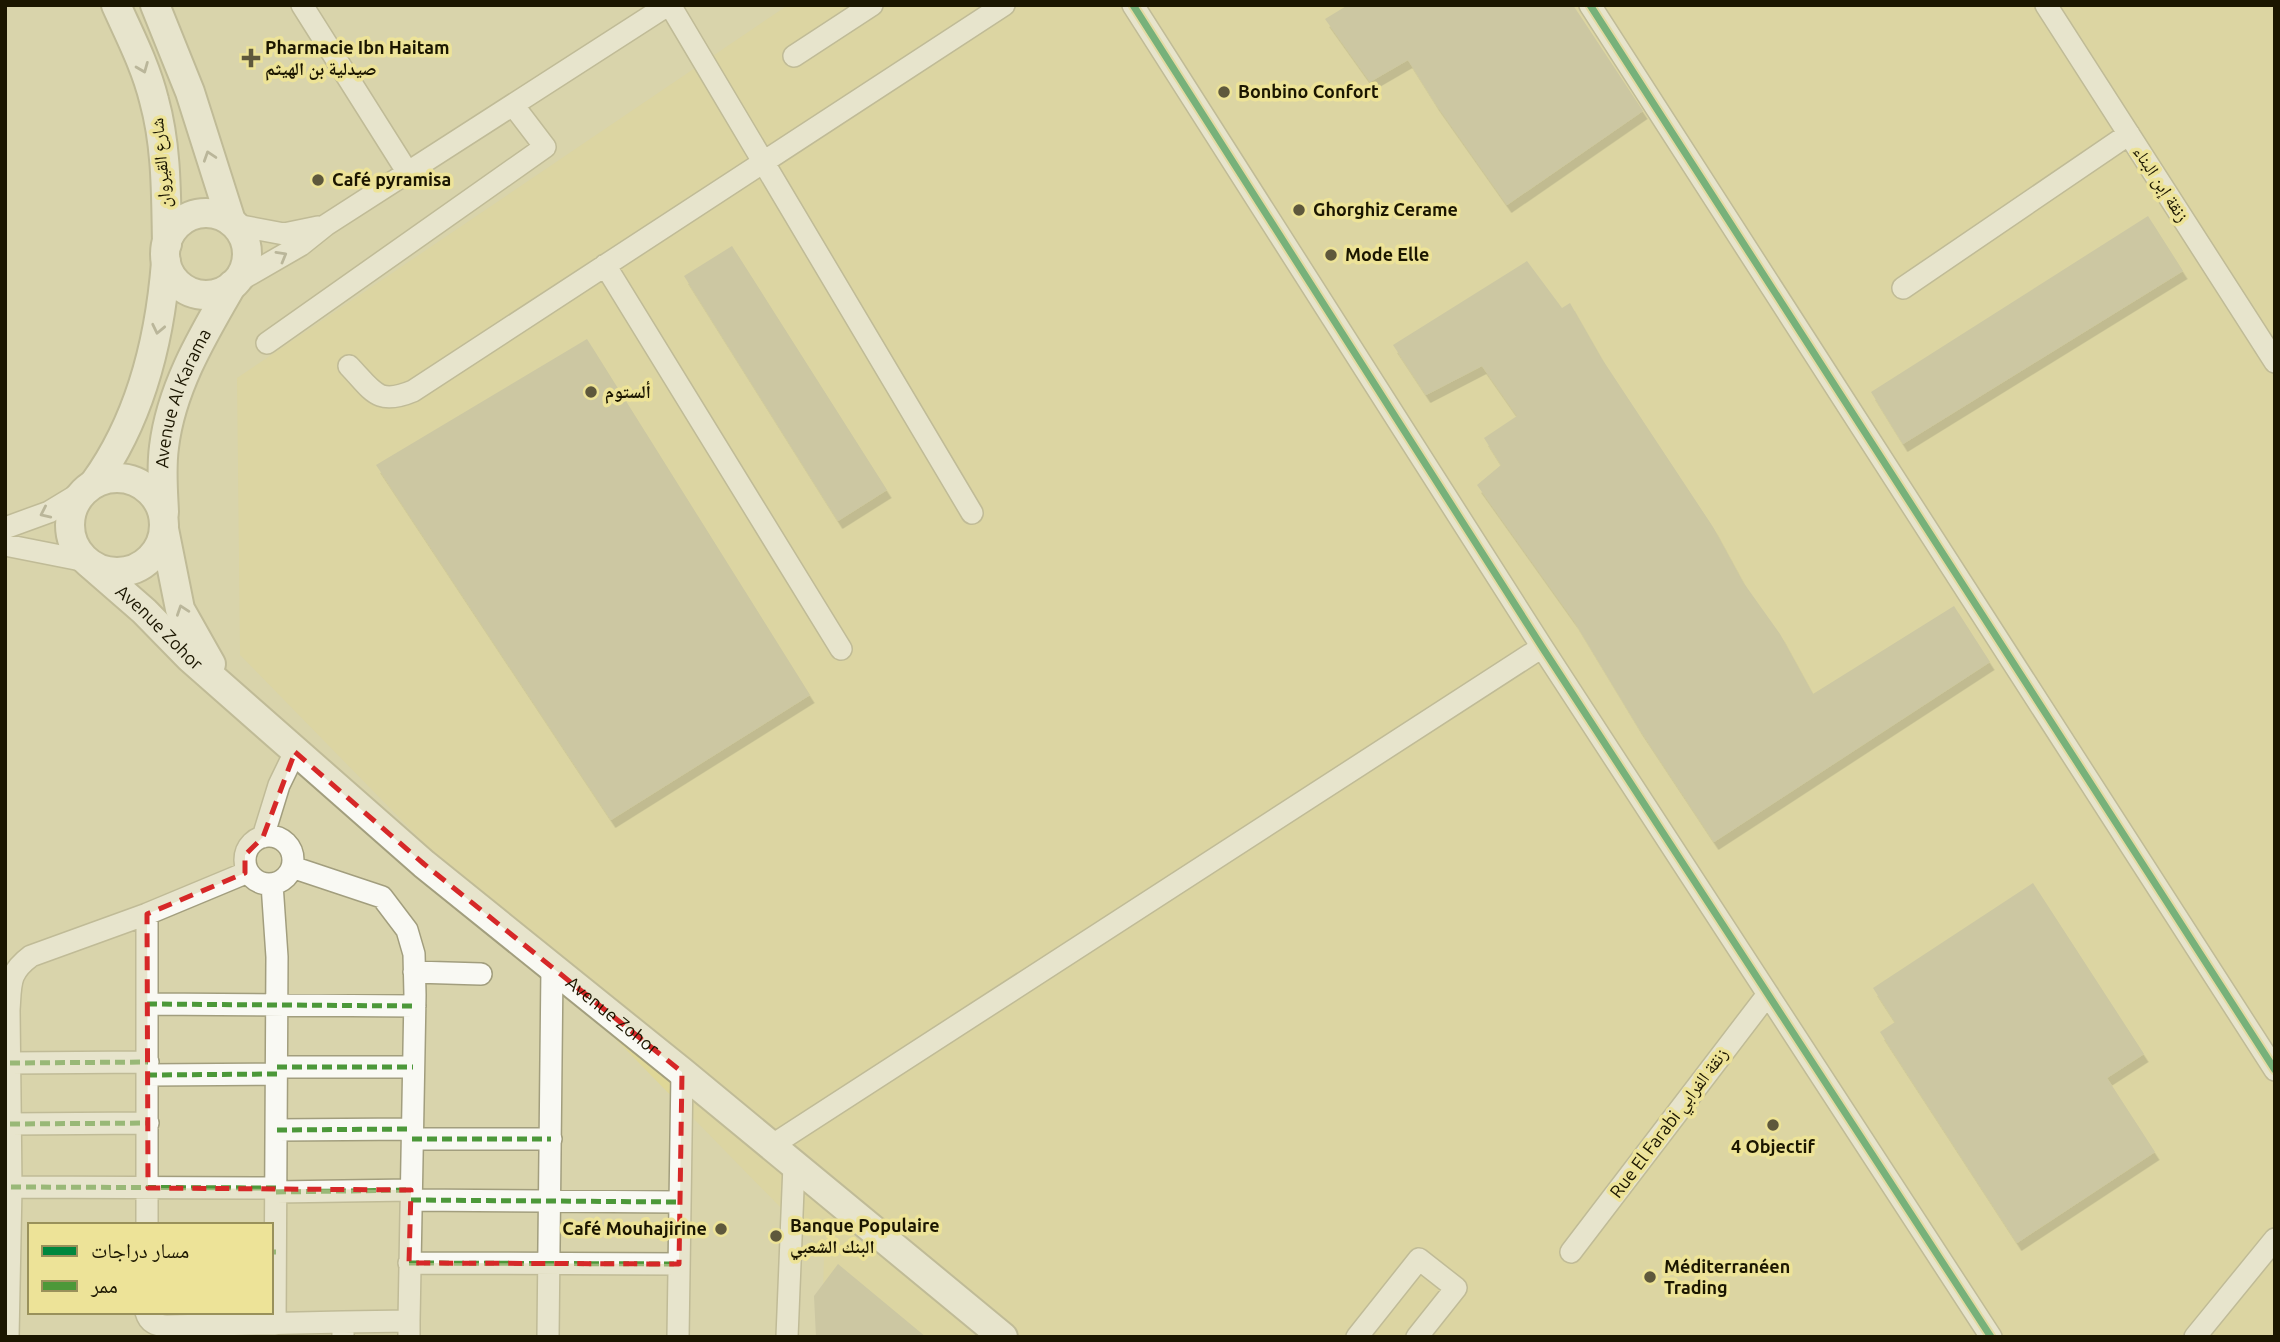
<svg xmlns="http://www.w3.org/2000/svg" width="2280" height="1342" viewBox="0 0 2280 1342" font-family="Ubuntu,'Noto Naskh Arabic',sans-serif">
  <defs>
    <filter id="shadow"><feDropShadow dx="4.5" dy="8" stdDeviation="0" flood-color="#0004"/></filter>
  </defs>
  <rect width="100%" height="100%" fill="#d9d4ac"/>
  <path fill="#dfd797" d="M788 5H2275V1337H822L824 1252 240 655 237 378Z"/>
  <path fill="#bcb898" filter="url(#shadow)" d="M1348 5H1573L1643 111 1507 205 1435 103 1408 60 1370 82 1325 19Z
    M2148 216 2183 271 1903 444 1871 392Z
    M732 246 887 490 838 521 684 276Z
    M1527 261 1562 308 1570 303 1602 359 1713 527 1743 582 1780 634 1813 694 1954 606 1990 662 1714 842 1638 727 1574 621 1477 485 1501 465 1484 438 1517 416 1482 366 1426 395 1393 345Z
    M587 339 810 695 611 820 376 465Z
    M2033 883 2144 1054 2107 1078 2155 1152 2017 1243 1880 1032 1895 1022 1873 988Z
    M838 1264 926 1337H816L814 1296Z"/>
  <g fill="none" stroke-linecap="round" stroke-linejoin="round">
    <g stroke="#a29e7e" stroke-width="24">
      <path id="minor" d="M302 5 408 173
        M670 5 972 513
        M1133 5 1542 647 1991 1337
        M1590 5 2275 1070
        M2046 5 2275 362
        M794 56 872 5
        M236 225 284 234 318 227
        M605 265 841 649
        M235 283 301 245 326 225 668 5
        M1903 288 2129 134
        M267 343 545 147 513 105
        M349 366C373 391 377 406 413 391L1004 5
        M5 528 49 512 82 492
        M5 545 86 561
        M245 860a24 24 0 1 1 48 0a24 24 0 1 1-48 0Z
        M263 837 279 785 295 752
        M292 867 382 897 407 930 414 954 415 995 409 1321
        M272 884 277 957 275 1324
        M414 972 481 974
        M147 1004 415 1006
        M10 1063 148 1062
        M277 1067H413
        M147 1075 277 1074
        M10 1124 148 1123
        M277 1130 412 1129
        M412 1139H551
        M771 1146 1542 647
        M11 1187 276 1188
        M276 1192 411 1190
        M411 1200 680 1202
        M147 1225V914
        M1571 1252 1768 994
        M409 1263 679 1264
        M146 1312C149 1323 156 1325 166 1326L343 1322
        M8 1337 11 1187 9 1010C11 984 8 973 31 956L147 914 248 872
        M343 1337V1322L409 1321V1337
        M548 1337 552 967
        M678 1337 682 1072
        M787 1337 794 1165
        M1357 1337 1419 1259 1456 1288 1417 1337
        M2195 1337 2275 1239"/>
    </g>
    <g stroke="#a29e7e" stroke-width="32">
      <g id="major">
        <path d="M116 5C130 36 146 67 154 100 167 147 166 196 167 244"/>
        <path d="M155 5 190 92 231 221"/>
        <circle cx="206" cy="254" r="41"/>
        <circle cx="117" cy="525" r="47"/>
        <path d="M95 482C141 418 160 338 166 262"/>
        <path id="s1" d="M164 512C163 490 161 469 164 447 171 388 203 335 232 285"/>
        <path d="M164 529 180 609 211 664"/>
        <path id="s2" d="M90 564 144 611 190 658 424 864 682 1072 1003 1337"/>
      </g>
    </g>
    <use href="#minor" stroke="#f9f9f3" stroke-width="21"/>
    <use href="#major" stroke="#f9f9f3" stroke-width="28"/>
    <path stroke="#4c9839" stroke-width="5" stroke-dasharray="10 5" stroke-linecap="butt" d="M147 1004 415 1006
      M10 1063 148 1062
      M277 1067H413
      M147 1075 277 1074
      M10 1124 148 1123
      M277 1130 412 1129
      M412 1139H551
      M11 1187 276 1188
      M276 1192 411 1190
      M411 1200 680 1202
      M271 1252H276
      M409 1263 679 1264"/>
    <g stroke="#ede398" stroke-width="11">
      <path id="cycleway" d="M1133 5 1542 647 1991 1337
        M1590 5 2275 1070"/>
    </g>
    <use href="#cycleway" stroke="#00873e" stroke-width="7"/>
  </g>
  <defs><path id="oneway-chevron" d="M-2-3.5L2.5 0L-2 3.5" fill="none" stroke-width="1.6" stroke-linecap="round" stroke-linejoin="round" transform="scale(1.75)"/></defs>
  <g stroke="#959386">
    <use href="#oneway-chevron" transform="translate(143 68) rotate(68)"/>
    <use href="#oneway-chevron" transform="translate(209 156) rotate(-108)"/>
    <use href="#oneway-chevron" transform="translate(282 256) rotate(-30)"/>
    <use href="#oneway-chevron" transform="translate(158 329) rotate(102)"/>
    <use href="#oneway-chevron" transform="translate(45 513) rotate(155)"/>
    <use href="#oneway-chevron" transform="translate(182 610) rotate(-109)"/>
  </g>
  <path d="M0 0H2280V1342H0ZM295 752 424 864 682 1072 679 1264 409 1263 411 1190 148 1188 147 914 245 873V855L263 837Z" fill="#d9d4ac" fill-opacity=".55" fill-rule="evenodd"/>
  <path fill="none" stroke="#d62828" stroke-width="5" stroke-dasharray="14 9" stroke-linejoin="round" d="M295 752 424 864 682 1072 679 1264 409 1263 411 1190 148 1188 147 914 245 873V855L263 837Z"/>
  <g fill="#5e583c" stroke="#ede398" stroke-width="2.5">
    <path d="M247.5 47.5h7v7h7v7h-7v7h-7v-7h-7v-7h7z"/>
    <circle cx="1224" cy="92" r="7"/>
    <circle cx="318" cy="180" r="7"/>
    <circle cx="1299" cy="210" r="7"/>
    <circle cx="1331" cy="255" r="7"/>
    <circle cx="591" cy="392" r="7"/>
    <circle cx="1773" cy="1125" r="7"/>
    <circle cx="721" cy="1229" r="7"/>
    <circle cx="776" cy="1236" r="7"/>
    <circle cx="1650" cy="1277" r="7"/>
  </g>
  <g text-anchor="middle" stroke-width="7" stroke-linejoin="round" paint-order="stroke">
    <g font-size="18" font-weight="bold" fill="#1b1600" stroke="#ede398" text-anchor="start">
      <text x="265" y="54">Pharmacie Ibn Haitam<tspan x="265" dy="21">صيدلية بن الهيثم</tspan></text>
      <text x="1238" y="98">Bonbino Confort</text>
      <text x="332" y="186">Café pyramisa</text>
      <text x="1313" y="216">Ghorghiz Cerame</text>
      <text x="1345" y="261">Mode Elle</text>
      <text x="605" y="398">ألستوم</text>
      <text x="1773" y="1153" text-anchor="middle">4 Objectif</text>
      <text x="790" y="1232">Banque Populaire<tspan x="790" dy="21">البنك الشعبي</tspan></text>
      <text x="707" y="1235" text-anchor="end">Café Mouhajirine</text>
      <text x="1664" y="1273">Méditerranéen<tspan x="1664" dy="21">Trading</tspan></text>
    </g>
    <g font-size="18" fill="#1b1600" stroke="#ede398">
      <text transform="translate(161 163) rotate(-95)" y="6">شارع القيروان</text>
      <text transform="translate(2161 184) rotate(57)" y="6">زنقة إبن البناء</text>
      <text dy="6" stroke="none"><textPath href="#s1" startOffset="117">Avenue Al Karama</textPath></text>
      <text dy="6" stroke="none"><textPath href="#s2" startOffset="94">Avenue Zohor</textPath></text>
      <text dy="6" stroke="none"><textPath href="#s2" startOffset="691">Avenue Zohor</textPath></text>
      <text transform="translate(1669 1123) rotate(-53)" y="6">Rue El Farabi زنقة الفرابي</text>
    </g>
  </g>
  <rect width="2280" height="1342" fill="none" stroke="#1b1600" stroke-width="14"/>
  <rect x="28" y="1223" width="245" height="91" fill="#ede398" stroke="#99915b" stroke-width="2"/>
  <rect x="42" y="1246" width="35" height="10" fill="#00873e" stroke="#99915b" stroke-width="2"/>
  <text x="91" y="1258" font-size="21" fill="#1b1600">مسار دراجات</text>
  <rect x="42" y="1281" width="35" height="10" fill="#4c9839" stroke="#99915b" stroke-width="2"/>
  <text x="91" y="1293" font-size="21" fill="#1b1600">ممر</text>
</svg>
